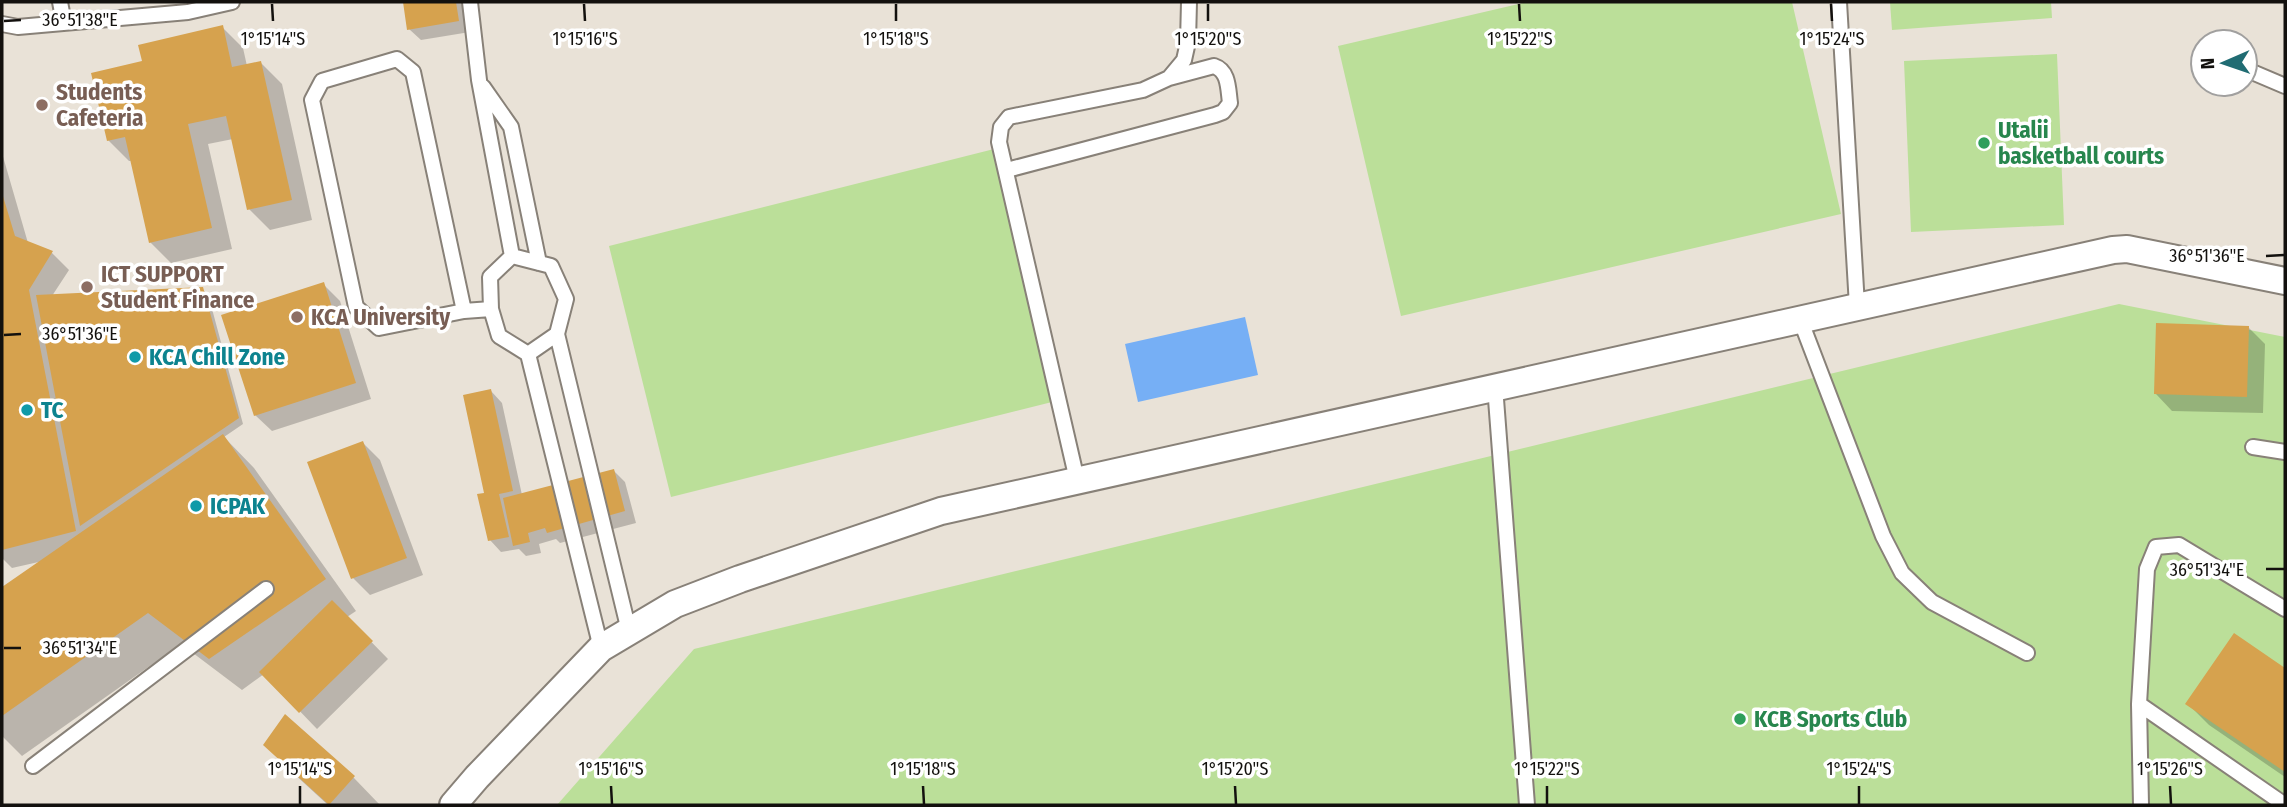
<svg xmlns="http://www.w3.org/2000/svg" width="2287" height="807" viewBox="0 0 2287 807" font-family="'Fira Sans Condensed',sans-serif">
  <rect width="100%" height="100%" fill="#e9e2d7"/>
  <path fill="#bbdf99" d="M1527 2H1792L1841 214 1401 316 1338 46Z
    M1890 2H2051L2052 18 1892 30Z
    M2057 54 2064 225 1911 232 1904 61Z
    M1002 147 1064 399 671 497 609 246Z
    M2119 304 2285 337V805H557L694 649Z"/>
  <path fill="#76aff5" d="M1245 317 1258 375 1138 402 1125 344Z"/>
  <path fill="#0003" d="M404 2H465L470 32 421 40 409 29Z
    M222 27 243 48 247 66 261 63 282 84 312 220 270 230 249 209 233 139 208 144 232 249 171 263 150 242 132 161H129L108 140 145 63Z
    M2 153 28 243 52 253 69 270 52 296 202 289 208 294 243 424 224 437 254 468 356 611 347 617 388 659 317 729 264 674 242 690 181 644 22 756 2 736V589L43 561 12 568 2 558Z
    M323 284 340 301 371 399 272 431 255 415Z
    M2248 327 2265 344 2263 413 2172 411 2156 394Z
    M491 391 502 403 522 495 614 471 625 482 636 523 560 543 556 539 539 544 541 553 526 556 519 549 501 552 490 540 486 494Z
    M363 443 380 460 423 575 370 595 353 578Z
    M2234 635 2285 670V777L2209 725 2188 704Z
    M286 717 354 778 380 805H328L292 772 265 745Z"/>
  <path fill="#d6a24e" d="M403 2H456L459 21 407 30Z
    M223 25 232 67 261 61 292 200 247 210 226 116 188 124 212 228 149 243 125 137 107 141 91 73 142 61 138 45Z
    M2 193 15 236 53 251 29 290 76 531 2 550Z
    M324 282 356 383 254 416 221 315Z
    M203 287 239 418 80 526 36 295Z
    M2156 323 2249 326 2247 397 2154 394Z
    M491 389 513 491 499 494 509 537 488 541 477 494 484 493 463 395Z
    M223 434 326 579 209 659 148 613 2 716V587Z
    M363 441 407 558 351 579 307 462Z
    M614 469 625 511 547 533 545 528 528 533 530 542 513 546 503 498Z
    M332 600 373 641 299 713 259 672Z
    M2234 633 2285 668V772L2185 704Z
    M285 714 355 776 329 805 263 745Z"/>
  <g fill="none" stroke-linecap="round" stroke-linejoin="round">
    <g stroke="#888178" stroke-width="18">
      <path id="lane" d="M60 2 64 23
        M470 2 479 80 512 256 490 277 491 309
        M1839 2 1857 306
        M2 24 18 27 188 12 232 2
        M2245 69 2285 86
        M483 87 511 127 539 263
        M1007 170 1215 115 1223 112 1230 103C1228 89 1229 71 1214 66L1169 78
        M512 256 551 266 566 299 557 334 629 631
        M464 311 413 72 397 59 322 81 312 100 356 307 379 328 464 311 491 309 499 336 528 354 601 648
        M1800 319 1883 536 1902 573 1932 602 2027 653
        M528 354 557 334
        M1495 386 1527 805
        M2253 447 2285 452
        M1077 480 999 142 1001 127 1009 117 1143 90 1169 78 1184 60 1188 42 1189 2
        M2139 704 2285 805
        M33 766 266 589
        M2141 805 2139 704 2147 569 2156 547 2179 545 2285 609"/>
    </g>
    <g stroke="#888178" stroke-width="30">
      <path id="street" d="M453 805 477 777 601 648 675 604 740 579 941 511 2113 250 2127 249 2285 281"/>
    </g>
    <use href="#lane" stroke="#fff" stroke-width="14"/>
    <use href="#street" stroke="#fff" stroke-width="26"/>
  </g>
  <path fill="none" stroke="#13110e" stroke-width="2.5" d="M272 4 273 21M584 4 585 21M896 4V21M1208 4V21M1519 4 1520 21M1831 4 1832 21M4 21 21 20M2266 256 2284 255M4 335 21 334M2266 569H2284M4 648H21M300 786V804M611 786 612 804M923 786 924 804M1235 786 1236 804M1547 786V804M1859 786V804M2170 786 2171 804"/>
  <g fill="#8d6e63" stroke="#fff" stroke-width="2.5">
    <circle cx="42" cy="105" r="7"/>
    <circle cx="87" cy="287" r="7"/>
    <circle cx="297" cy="317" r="7"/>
  </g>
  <g fill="#2e9e5b" stroke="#fff" stroke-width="2.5">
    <circle cx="1984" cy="143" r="7"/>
    <circle cx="1740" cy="719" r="7"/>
  </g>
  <g fill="#0f9aa8" stroke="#fff" stroke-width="2.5">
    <circle cx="135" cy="357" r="7"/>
    <circle cx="27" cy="410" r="7"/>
    <circle cx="196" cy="506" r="7"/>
  </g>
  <g text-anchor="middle" stroke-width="7" stroke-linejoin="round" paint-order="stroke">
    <g font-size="23" font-weight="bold" fill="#785e54" stroke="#fff" text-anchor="start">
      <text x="56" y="100">Students<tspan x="56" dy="26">Cafeteria</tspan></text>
      <text x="101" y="282">ICT SUPPORT<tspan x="101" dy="26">Student Finance</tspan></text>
      <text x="311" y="325">KCA University</text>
    </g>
    <g font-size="23" font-weight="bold" fill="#27864d" stroke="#fff" text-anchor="start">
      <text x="1998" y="138">Utalii<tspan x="1998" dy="26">basketball courts</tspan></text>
      <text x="1754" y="727">KCB Sports Club</text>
    </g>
    <g font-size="23" font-weight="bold" fill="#0d838f" stroke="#fff" text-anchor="start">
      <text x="149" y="365">KCA Chill Zone</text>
      <text x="41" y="418">TC</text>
      <text x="210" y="514">ICPAK</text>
    </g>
  </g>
  <g font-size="18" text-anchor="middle" fill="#13110e" stroke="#fff" stroke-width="7" stroke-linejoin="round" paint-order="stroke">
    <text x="80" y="26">36°51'38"E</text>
    <text x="273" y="45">1°15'14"S</text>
    <text x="585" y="45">1°15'16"S</text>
    <text x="896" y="45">1°15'18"S</text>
    <text x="1208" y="45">1°15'20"S</text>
    <text x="1520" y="45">1°15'22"S</text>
    <text x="1832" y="45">1°15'24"S</text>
    <text x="2207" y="262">36°51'36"E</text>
    <text x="80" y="340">36°51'36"E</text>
    <text x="2207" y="576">36°51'34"E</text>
    <text x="80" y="654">36°51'34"E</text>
    <text x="300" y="775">1°15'14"S</text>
    <text x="611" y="775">1°15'16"S</text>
    <text x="923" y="775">1°15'18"S</text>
    <text x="1235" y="775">1°15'20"S</text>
    <text x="1547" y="775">1°15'22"S</text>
    <text x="1859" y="775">1°15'24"S</text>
    <text x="2170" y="775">1°15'26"S</text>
  </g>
  <rect width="2287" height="807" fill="none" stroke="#13110e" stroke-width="7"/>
  <g transform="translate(2224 63) rotate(268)"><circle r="33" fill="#ffffff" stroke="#a1a09f" stroke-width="2"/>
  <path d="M0-5L12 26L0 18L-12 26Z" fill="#206c73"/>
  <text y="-10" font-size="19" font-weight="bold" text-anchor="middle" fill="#13110e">N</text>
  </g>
</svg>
